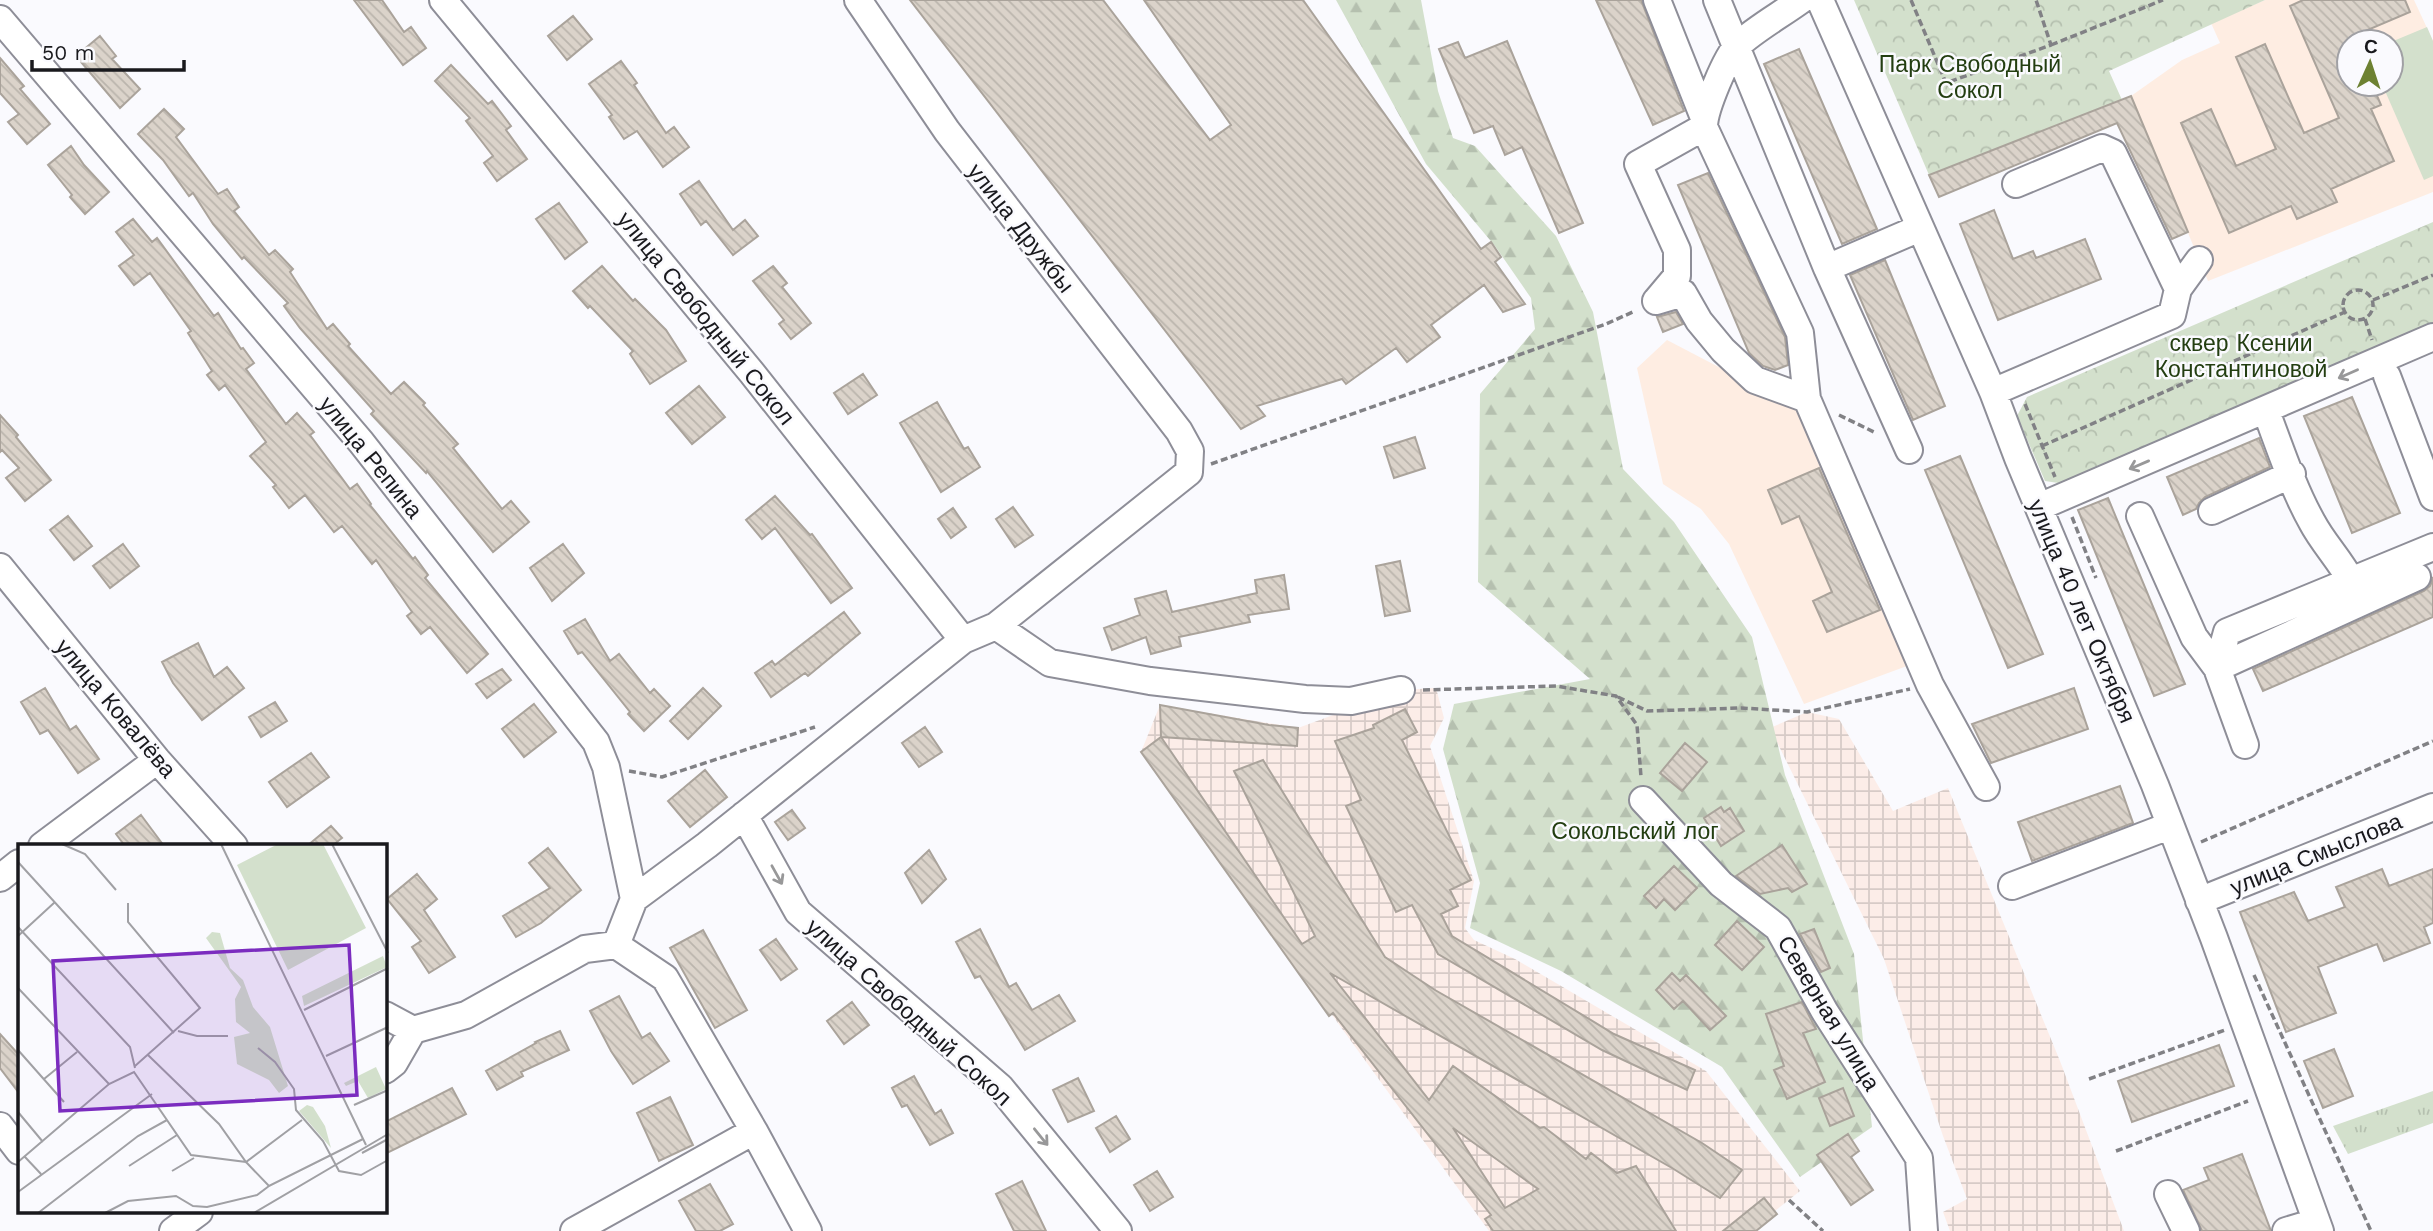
<svg xmlns="http://www.w3.org/2000/svg" width="2433" height="1231" viewBox="0 0 2433 1231" font-family="'Work Sans',sans-serif">
  <defs>
    <pattern id="industrial-grid" width="8" height="8" patternUnits="userSpaceOnUse" patternTransform="scale(1.75)"><rect width="8" height="8" fill="#fcede8"/><path d="M0 4h8M4 0v8" fill="none" stroke="#d7cbc7"/></pattern>
    <pattern id="grass-tufts" width="24" height="20" patternUnits="userSpaceOnUse" patternTransform="scale(1.75)"><rect width="24" height="20" fill="#d3e0cc"/><path d="M3 7l-1-3M5 7V3M7 7l1-3M15 17l-1-3M17 17v-4M19 17l1-3" fill="none" stroke="#b5c0af"/></pattern>
    <pattern id="forest-firs" width="22" height="20" patternUnits="userSpaceOnUse" patternTransform="scale(1.75)"><rect width="22" height="20" fill="#d3e0cc"/><path d="M5 1l3.5 6h-7zM16 11l3.5 6h-7z" fill="#b5c0af"/></pattern>
    <pattern id="park-crowns" width="20" height="18" patternUnits="userSpaceOnUse" patternTransform="scale(1.75)"><rect width="20" height="18" fill="#d3e0cc"/><path d="M2 6a3 3 0 1 1 6 0M12 15a3 3 0 1 1 6 0" fill="none" stroke="#b5c0af"/></pattern>
    <pattern id="building-back-hatch" width="6" height="6" patternUnits="userSpaceOnUse" patternTransform="scale(1.75)"><rect width="6" height="6" fill="#dbd3ca"/><path d="M-1 5l2 2M0 0l6 6M5-1l2 2" fill="none" stroke="#bbb5ad"/></pattern>
  </defs>
  <rect width="100%" height="100%" fill="#fafafe"/>
  <path fill="url(#industrial-grid)" d="M1436 688 1444 718 1430 746 1474 881 1465 928 1474 940 1515 959 1706 1071 1800 1191 1750 1231H1489L1141 752 1160 705 1298 728 1401 690Z
    M1807 712 1839 719 1893 811 1948 788 2060 1061 2124 1231H1950L1943 1212 1967 1199 1943 1136 1884 959 1770 728Z"/>
  <path fill="#feede2" fill-rule="evenodd" d="M2265 0H2414L2433 41V192L2208 281 2131 96 2182 60 2220 43 2211 23ZM2349 42H2391V84H2349Z
    M1667 340 1801 410 1907 666 1804 704 1729 544 1701 509 1663 484 1637 368Z"/>
  <path fill="url(#grass-tufts)" d="M2433 1091V1123L2348 1154 2333 1126Z"/>
  <path fill="url(#forest-firs)" d="M1336 0H1421L1438 91 1453 138 1475 146 1556 236 1593 312 1623 469 1674 522 1752 637 1785 775 1854 954 1872 1127 1800 1177 1722 1067 1561 971 1470 928 1480 883 1443 749 1454 704 1590 679 1478 582 1480 394 1535 329 1531 298 1495 246 1426 164Z"/>
  <path fill="url(#park-crowns)" d="M1854 0H2265L2109 71 2122 100 1929 175Z
    M2433 222V326L2065 484 2045 481 2017 416 2027 397Z"/>
  <path fill="#d3e0cc" d="M2427 27 2433 41V176L2424 180 2382 84H2391V42Z"/>
  <path fill="url(#building-back-hatch)" stroke="#aaa39b" stroke-width="2" fill-rule="evenodd" d="M354 0H382L404 32 411 27 426 48 403 65Z
    M910 0H1103L1210 140 1231 125 1144 0H1303L1481 249 1491 242 1501 257 1495 262 1525 304 1503 312 1484 285 1431 325 1440 337 1407 362 1396 348 1346 384 1342 379 1257 406 1265 416 1241 429Z
    M1596 0H1641L1684 111 1653 125Z
    M2303 0H2405L2410 12 2351 37 2353 42H2349V84H2372L2381 105 2371 109 2394 161 2331 189 2337 202 2297 219 2291 206 2229 233 2181 123 2211 109 2236 166 2276 149 2236 57 2265 44 2304 133 2339 118 2290 6Z
    M573 16 592 39 567 60 548 36Z
    M100 36 116 56 112 59 140 89 120 108 76 56Z
    M1507 41 1583 223 1559 233 1522 147 1505 155 1493 126 1474 133 1439 49 1458 42 1465 58Z
    M1799 49 1877 229 1842 244 1764 64Z
    M0 58 24 86 20 89 50 124 27 144 8 122 19 114 0 93Z
    M621 61 637 83 634 85 666 133 674 127 689 147 663 167 637 131 624 139 609 117 612 115 589 84Z
    M451 65 488 104 492 101 511 126 506 130 527 159 497 181 484 163 493 156 466 121 470 118 435 81Z
    M2131 96 2188 232 2172 239 2117 123 1939 197 1929 175Z
    M164 109 184 129 176 137 218 194 227 189 239 207 234 211 269 255 275 250 293 269 290 272 327 329 333 324 350 344 348 346 391 394 404 382 425 403 423 405 458 444 453 448 502 509 511 501 529 522 493 552 427 471 426 473 371 414 374 411 300 328 284 306 288 303 244 257 242 259 213 224 193 193 189 196 163 160 138 134Z
    M71 146 84 165 109 192 85 214 70 197 72 195 48 165Z
    M1708 173 1785 337 1788 365 1775 370 1763 366 1749 353 1678 185Z
    M699 181 733 230 745 220 758 236 733 255 706 221 701 225 680 194Z
    M559 203 587 242 565 259 536 219Z
    M1994 210 2013 259 2033 251 2036 258 2085 239 2101 279 1998 320 1960 224Z
    M133 219 152 242 157 238 214 316 218 313 241 349 243 348 254 363 246 369 286 424 297 413 314 432 310 435 350 489 357 484 371 504 370 505 413 559 415 557 428 575 425 578 488 654 467 673 430 627 421 634 407 616 412 612 376 560 372 564 342 526 334 532 305 495 289 508 273 487 276 485 250 456 266 442 225 385 219 390 207 375 212 371 188 333 191 331 150 273 134 285 119 266 134 255 116 232Z
    M1885 260 1945 406 1913 420 1850 275Z
    M602 266 633 301 635 299 666 330 686 361 650 384 630 354 633 351 590 306 588 308 573 291Z
    M773 266 787 283 782 287 811 323 791 339 779 324 784 320 753 281Z
    M1676 312 1683 324 1663 332 1657 317Z
    M863 374 877 395 848 414 834 393Z
    M699 386 725 417 692 444 666 413Z
    M2352 397 2400 513 2352 533 2304 416Z
    M937 402 964 449 968 447 980 467 941 492 900 423Z
    M0 415 18 435 16 437 51 480 25 501 6 478 19 468 2 450 0 452Z
    M1415 437 1425 468 1394 478 1384 447Z
    M2259 438 2270 467 2205 497 2199 503 2196 509 2183 515 2167 477Z
    M1960 456 2043 654 2008 668 1925 470Z
    M1819 468 1880 610 1827 632 1813 601 1832 592 1799 516 1782 524 1768 490Z
    M775 496 810 535 812 534 852 588 831 603 775 528 762 539 746 520Z
    M2108 498 2185 684 2154 696 2078 510Z
    M1013 507 1033 535 1015 547 996 519Z
    M953 508 966 527 951 538 938 519Z
    M68 516 92 546 74 560 50 530Z
    M123 544 139 566 110 588 93 566Z
    M563 544 584 573 552 601 530 568Z
    M1400 561 1410 611 1385 616 1376 566Z
    M1284 575 1289 609 1248 615 1250 622 1179 637 1181 646 1151 654 1146 637 1112 650 1104 628 1140 615 1135 599 1166 591 1172 612 1257 593 1255 580Z
    M2433 577V617L2263 691 2253 669 2424 591 2430 586Z
    M844 612 860 633 808 676 805 673 771 697 755 673 772 661 775 665Z
    M585 619 610 661 619 654 650 693 654 689 670 706 644 731 628 714 630 712 582 652 578 654 564 631Z
    M198 643 214 677 227 667 244 688 202 720 173 683 162 662Z
    M502 669 511 680 487 698 476 684Z
    M45 688 70 730 76 726 99 759 78 773 48 730 40 734 21 702Z
    M703 688 721 706 688 739 670 721Z
    M2074 688 2088 729 1991 763 1972 724Z
    M275 702 287 721 261 737 249 717Z
    M534 704 556 732 524 757 502 729Z
    M1160 705 1269 725 1298 728 1297 746 1161 737Z
    M1405 709 1417 732 1402 740 1471 880 1450 890 1458 906 1441 914 1452 936 1614 1034 1695 1070 1687 1090 1602 1050 1438 954 1412 905 1396 912 1346 806 1361 800 1335 741 1374 728 1373 725Z
    M925 727 942 752 919 767 902 743Z
    M1161 737 1302 944 1315 936 1234 771 1263 760 1385 957 1435 990 1702 1143 1742 1170 1720 1198 1672 1168 1330 973 1429 1100 1453 1066 1540 1128 1544 1127 1586 1159 1591 1153 1617 1173 1636 1166 1676 1231H1493L1485 1219 1491 1215 1333 1013 1329 1016 1141 752ZM1453 1128 1538 1189 1505 1208Z
    M1685 743 1707 762 1682 791 1660 773Z
    M311 753 329 777 287 807 269 782Z
    M705 770 727 797 690 827 668 801Z
    M2120 786 2133 823 2032 861 2018 822Z
    M1721 807 1724 812 1730 808 1744 831 1721 846 1704 818Z
    M792 810 805 828 788 840 775 822Z
    M141 815 164 846H125L116 834Z
    M331 826 342 838 332 846H307Z
    M1782 845 1807 884 1792 892 1788 888 1760 894 1736 876Z
    M548 848 581 890 541 923 516 937 503 916 550 888 529 863Z
    M929 850 946 879 922 903 905 873Z
    M1674 866 1697 888 1675 910 1664 899 1656 908 1644 896Z
    M2382 869 2389 886 2433 869V923L2424 927 2430 943 2384 961 2377 944 2318 967 2336 1013 2286 1032 2240 912 2294 892 2308 921 2345 907 2336 887Z
    M417 874 437 899 424 910 455 957 429 973 412 947 421 941 387 899Z
    M1737 921 1764 947 1742 970 1715 945Z
    M980 929 1009 987 1016 983 1032 1010 1059 995 1075 1021 1025 1050 980 976 975 978 956 942Z
    M1814 929 1830 968 1821 972 1800 934Z
    M703 930 747 1010 715 1028 670 948Z
    M776 939 797 969 781 980 760 950Z
    M1672 973 1680 981 1686 975 1726 1016 1710 1030 1683 1001 1674 1009 1656 990Z
    M619 996 642 1038 650 1033 669 1061 633 1084 611 1051 590 1011Z
    M852 1002 869 1025 844 1044 827 1021Z
    M1802 1002 1816 1029 1803 1033 1825 1082 1787 1099 1774 1070 1784 1066 1766 1014Z
    M560 1031 569 1050 521 1072 523 1076 497 1090 486 1071 536 1043 535 1042Z
    M0 1034 19 1055V1093L0 1068Z
    M2219 1045 2234 1086 2132 1122 2118 1081Z
    M2334 1049 2353 1096 2323 1108 2304 1061Z
    M914 1076 935 1114 941 1110 953 1133 930 1145 907 1105 902 1107 892 1088Z
    M1078 1078 1094 1111 1068 1122 1053 1090Z
    M452 1088 466 1114 385 1154V1122Z
    M1843 1088 1854 1116 1830 1126 1819 1098Z
    M670 1097 693 1145 659 1161 637 1113Z
    M1116 1116 1130 1139 1110 1152 1096 1128Z
    M1848 1134 1859 1151 1851 1157 1873 1190 1851 1205 1817 1155Z
    M2242 1154 2271 1231H2202L2183 1190 2209 1180 2204 1168Z
    M1157 1171 1173 1197 1150 1211 1134 1185Z
    M1022 1181 1046 1231H1014L996 1194Z
    M710 1184 733 1224 720 1231H696L679 1201Z
    M1764 1198 1777 1214 1756 1231H1723Z"/>
  <g fill="none" stroke-linecap="round" stroke-linejoin="round">
    <g stroke="#8e8e98" stroke-width="30">
      <path id="minor" d="M443 0 752 373 963 640
        M1657 0 1704 118
        M1717 0 1827 268 1909 450
        M1820 0 1993 392 2018 458 2155 785 2214 938 2320 1231
        M0 19 361 442 596 742 606 767 634 899 616 945
        M1704 127 1800 333 1807 399 1930 685 1986 787
        M2016 184 2102 148 2113 153 2178 289
        M1827 268 1920 228
        M1656 301 1677 276V250L1638 164 1704 127C1704 110 1726 57 1738 45 1755 29 1782 14 1801 0
        M1656 301 1683 293 1699 321 1723 350 1755 380 1807 399
        M2387 376 2433 497
        M1993 392 2172 315 2178 289 2199 260
        M2266 411C2280 448 2293 488 2312 522 2323 543 2340 560 2351 581
        M2039 507 2433 337
        M2212 511 2292 474
        M2140 516 2194 637 2217 668 2417 577
        M0 567 157 760 234 846
        M996 626 1050 663 1150 681 1305 699 1351 701 1401 690
        M2245 745 2217 668 2227 632 2433 547
        M1643 800 1721 884 1778 928 1825 1012 1919 1158 1924 1231
        M744 815 798 912 1000 1087 1118 1231
        M42 846 157 760
        M0 878 19 863
        M2012 886 2169 826
        M634 899 707 845 963 640 996 626 1189 472 1190 451 1179 431 947 131 858 0
        M2199 901 2433 807
        M385 1015 413 1030
        M413 1030 466 1015 585 949 616 945 665 978 754 1131 808 1231
        M385 1070 394 1063 413 1030
        M0 1126 19 1151
        M2168 1194 2186 1231
        M173 1231 199 1212
        M574 1231 754 1131
        M2286 1231 2316 1222"/>
    </g>
    <path stroke="#818185" stroke-width="3.5" stroke-dasharray="7 3.5" stroke-linecap="butt" d="M1911 0 1946 83 2051 45 2036 0
      M2051 45 2163 0
      M2343 305a15 15 0 1 1 30 0a15 15 0 1 1-30 0Z
      M2373 300 2433 275
      M2365 319 2372 340
      M2025 404 2055 477
      M1839 415 1876 433
      M2042 446 2345 312
      M1211 464 1606 324 1635 311
      M2072 517 2096 578
      M1423 690 1556 686 1616 696 1637 725 1641 777
      M1618 697 1647 711 1741 708 1807 712 1910 689
      M629 771 662 777 815 727
      M2201 842 2433 741
      M2254 975 2371 1231
      M2089 1079 2225 1030
      M2116 1151 2248 1101
      M1789 1200 1823 1231"/>
    <use href="#minor" stroke="#fff" stroke-width="26"/>
  </g>
  <defs><path id="oneway-shaft" d="M-6 0H5M1.5-3L5.5 0L1.5 3" fill="none" stroke-width="1.6" stroke-linecap="round" stroke-linejoin="round" transform="scale(1.75)"/></defs>
  <g stroke="#989899">
    <use href="#oneway-shaft" transform="translate(2348 374) rotate(156)"/>
    <use href="#oneway-shaft" transform="translate(2139 465) rotate(157)"/>
    <use href="#oneway-shaft" transform="translate(777 875) rotate(61)"/>
    <use href="#oneway-shaft" transform="translate(1041 1137) rotate(51)"/>
  </g>
  <g text-anchor="middle" stroke-width="5" stroke-linejoin="round" paint-order="stroke">
    <g font-size="23" fill="#233e11" stroke="#fafafe">
      <text x="1970" y="72">Парк Свободный<tspan x="1970" dy="26">Сокол</tspan></text>
      <text x="2241" y="351">сквер Ксении<tspan x="2241" dy="26">Константиновой</tspan></text>
      <text x="1635" y="839">Сокольский лог</text>
    </g>
    <g font-size="23" fill="#19191d" stroke="#fafafe">
      <text transform="translate(1021 228) rotate(52)" y="8">улица Дружбы</text>
      <text transform="translate(706 318) rotate(51)" y="8">улица Свободный Сокол</text>
      <text transform="translate(371 457) rotate(51)" y="8">улица Репина</text>
      <text transform="translate(2082 611) rotate(67)" y="8">улица 40 лет Октября</text>
      <text transform="translate(116 708) rotate(50)" y="8">улица Ковалёва</text>
      <text transform="translate(2316 854) rotate(-22)" y="8">улица Смыслова</text>
      <text transform="translate(909 1012) rotate(42)" y="8">улица Свободный Сокол</text>
      <text transform="translate(1829 1013) rotate(59)" y="8">Северная улица</text>
    </g>
  </g>
  <g transform="translate(18 844)">
    <rect width="369" height="369" fill="#fafafe"/>
    <path d="M358 223 368 245 350 254 340 237 328 242 326 239Z" fill="#d3e0cc"/>
    <path d="M194 88 202 89 212 124 225 136 235 163 252 183 270 242 261 249 251 236 219 220 216 193 232 189 218 178 217 155 223 143 188 94ZM289 261 295 263 307 282 313 304 281 267Z" fill="#d3e0cc"/>
    <path d="M260 0H305L348 84 270 126 219 21ZM365 112 369 123 286 162 284 152Z" fill="#d3e0cc"/>
    <path fill="none" stroke="#a0a0a4" stroke-width="2" d="M44 0 67 10 98 46M203 0 348 301M314 0 370 109M0 18 156 189M110 59V78L182 164 117 222M0 83 112 203 117 224M0 92 37 58M0 144 91 240M286 166 370 124M160 187 179 192H210M240 204 257 218 276 245 278 266 305 297 321 327 343 331 370 316M0 206 46 258M130 211 201 280 228 318 284 276M308 212 370 183M26 235 59 208M336 261 370 246M0 268 25 298M344 309 370 295M7 313 23 330M0 318 91 240 116 228 173 311 228 318 251 342 345 295M111 322 159 291M154 327 176 314M0 348 134 250M20 369 120 292 149 276M87 369 110 357 158 352 175 362 189 363 239 351 251 342M236 369 370 290"/>
    <path fill="#7b2cbf" fill-opacity="0.15" stroke="#7b2cbf" stroke-width="3.5" d="M331 101 339 251 42 267 35 117Z"/>
    <rect width="369" height="369" fill="none" stroke="#19191d" stroke-width="3.5"/>
  </g>
  <g transform="translate(2370 63) rotate(3)"><circle r="33" fill="#fafafe" stroke="#a0a0a4" stroke-width="2"/>
  <path d="M0-5L12 26L0 18L-12 26Z" fill="#6d8132"/>
  <text y="-10" font-size="19" font-weight="bold" text-anchor="middle" fill="#19191d">С</text>
  </g>
  <path d="M32 60v10h152v-10" fill="none" stroke="#19191d" stroke-width="3.5"/>
  <text x="42" y="60" font-size="21" fill="#19191d" stroke="#fafafe" stroke-width="5" paint-order="stroke">50 m</text>
</svg>
